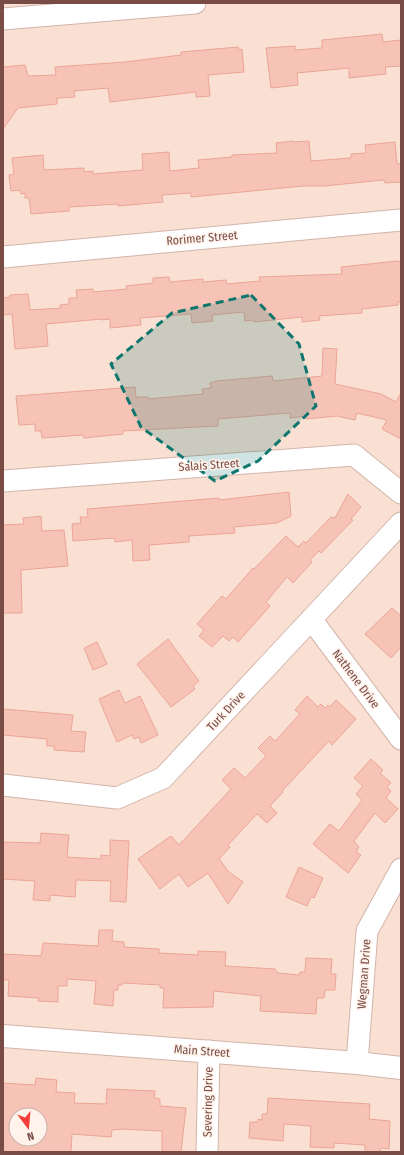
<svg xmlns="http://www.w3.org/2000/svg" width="404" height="1155" viewBox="0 0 404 1155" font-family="'Fira Sans Condensed',sans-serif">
  <rect width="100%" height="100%" fill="#feeee2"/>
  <path fill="#f9e0d3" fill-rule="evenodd" d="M3 3H401V1152H3ZM16 1115H40V1139H16Z"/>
  <path fill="#f7c3b7" stroke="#eba596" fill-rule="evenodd" d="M382 34 383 42 401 40V66L385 67 386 74 349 78V68L297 73 298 85 271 88 266 48 295 46V50L322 48V40Z
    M238 47 239 50 242 49 244 72 208 75 210 96 196 97V92L110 102 108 88 74 91 75 97 57 98V104L18 108 3 129V67L25 65 28 76 56 75 55 67 125 62 181 55V52Z
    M293 141V142L309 141 311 161 351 158V154L366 153 365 145 395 142 397 164H401V182L385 183 384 180 324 186H303L191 197V193L162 195 163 202 118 206V204L69 207V211L31 214 29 198H25V193L21 194 20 190 11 191 9 175 14 174 12 158 43 155 44 170 84 168V172L93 171V174L143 170 142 154 169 152 170 171 199 168 198 160 232 157V155L277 153 276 143Z
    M397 261 401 262V302H398V305L362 309V313L319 316 320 320 302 322V317L254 322V320L245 321 244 312 212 315 213 321 192 323 191 314 140 318 141 325 110 328V319L102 320V319L46 324 48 346 15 349 12 314 3 315V298L10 297V295L28 294 30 310 61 308 60 305 69 304V298H77L76 290 93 289V292L127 289 126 286 153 283V278L169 277 170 282 203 279V282L226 280 227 284 260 281 259 277 342 274 341 267Z
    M323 348 337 349 335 384 381 394 396 402 401 393V439L382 429 387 420 357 413 355 420 337 416 306 419V416L290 418V413L218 419V426L123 431V434L84 438 83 435 42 438 41 431H35V424L19 425 16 396 135 387 136 397H148V399L203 394 202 389 211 388 210 383 216 381 272 376 273 381 322 376Z
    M289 492 291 516 277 523 234 527 235 533 189 536V542L149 545 150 560 133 561 132 540 115 542 114 538 73 541 72 524 81 523 80 517H88L87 509 219 498V500Z
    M348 494 361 507 351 519 353 520 321 553 319 551 310 560 312 562 293 583 287 577 266 602 270 606 238 642 233 637 229 641 223 636 212 647 199 636 204 630 197 624 222 596 226 599 253 568 254 569 286 536 298 547 304 541 306 543 331 517 335 518Z
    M41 516 42 531 64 530 68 566 21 570 22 613H3V525L24 524 23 518Z
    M392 608 401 616V647L391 658 365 634Z
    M168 639 199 681 193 686 195 689 171 707 137 664Z
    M97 642 107 664 93 670 84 648Z
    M119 690 125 703 140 696 158 735 141 743 139 737 134 739 132 735 117 742 99 699Z
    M307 696 318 707 321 704 325 708 328 705 330 707 336 700 356 719 332 745 329 741 282 791 283 792 270 806 277 813 267 823 257 814 228 845 230 847 219 859 229 872 243 882 228 904 208 873 188 887 179 874 160 889 138 859 171 836 179 845 231 789 222 780 234 768 245 778 266 756 258 748 270 736 275 741 300 714 295 710Z
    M3 709 73 715 71 731 86 732 84 752 54 750V746H47V739L3 735Z
    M371 759 383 770 380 773 391 783 387 787 391 791 386 798 398 809 385 823 375 813 354 841 359 847 356 852 361 855 348 873 313 844 330 824 339 831 362 800 356 794 363 786 354 778Z
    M41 833 69 835 67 857 101 859V855L110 856V840L129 841 126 902 110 901 111 881 76 880 75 897 50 895V901L33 900 35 881 3 879V842L40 843Z
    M299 867 323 878 314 898 311 897 307 906 286 897Z
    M99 930H113L112 941 124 942V947L159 949V953L198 955V951L226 952 225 966 275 969 278 973 299 975 300 972H305L306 958 332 959 331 974H336L335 990H325L324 998H317L316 1014 260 1011 261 996 214 991 213 1007 163 1008 164 988H160V985L122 983V985H118V990H114L113 1006 94 1004 96 981 67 979V986H58V1002L38 1001 39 998 8 996 9 980H3V954L41 956 43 943 98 946Z
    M36 1078 57 1080 56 1092 75 1093 74 1103 106 1104 107 1089 155 1091 154 1098 160 1099V1106L186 1108 181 1152H162V1131L122 1129 112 1130 111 1137 72 1134 71 1152H3V1083L35 1085ZM16 1115H40V1139H16Z
    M268 1098 370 1104 369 1119 390 1121 389 1149 381 1148 380 1152H365V1145L334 1143V1148L310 1147 311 1126 284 1124 283 1141 249 1138 250 1122H258V1119L262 1120V1114H267Z"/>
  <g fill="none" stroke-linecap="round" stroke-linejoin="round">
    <g stroke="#d3b4aa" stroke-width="23">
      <path id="minor" d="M3 19 195 3
        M3 257 401 220
        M3 481 354 455 401 493
        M311 619 401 739
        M3 785 117 798 163 778 401 523
        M357 1063 367 931 401 869
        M207 1152 209 1051"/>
    </g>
    <g stroke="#d3b4aa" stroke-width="24">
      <path id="tertiary" d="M3 1036 357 1063 401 1068"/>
    </g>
    <use href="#minor" stroke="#fff" stroke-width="21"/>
    <use href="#tertiary" stroke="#fff" stroke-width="22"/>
  </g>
  <path fill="#0f766e" fill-opacity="0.2" stroke="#0f766e" stroke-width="3" stroke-dasharray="8 5" stroke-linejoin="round" d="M251 295 299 344 316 406 258 461 215 481 141 427 111 364 172 313Z"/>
  <g text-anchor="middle" stroke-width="3" stroke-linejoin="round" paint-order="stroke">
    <g font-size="12" fill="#794d46" stroke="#fff3eb">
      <text transform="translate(202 238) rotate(-5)" y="4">Rorimer Street</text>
      <text transform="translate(209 465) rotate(-4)" y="4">Salais Street</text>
      <text transform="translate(356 679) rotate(53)" y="4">Nathene Drive</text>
      <text transform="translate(226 711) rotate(-47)" y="4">Turk Drive</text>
      <text transform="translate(364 974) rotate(-86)" y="4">Wegman Drive</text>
      <text transform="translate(202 1051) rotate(4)" y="4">Main Street</text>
      <text transform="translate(208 1102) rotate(-89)" y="4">Severing Drive</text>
    </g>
  </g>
  <rect width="404" height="1155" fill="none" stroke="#794d46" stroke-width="8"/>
  <g transform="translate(28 1127) rotate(164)"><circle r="19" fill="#fff3eb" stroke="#c9b1a9"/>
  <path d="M0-3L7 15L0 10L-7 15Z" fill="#f53e3b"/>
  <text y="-6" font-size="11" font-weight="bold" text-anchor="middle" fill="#794d46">N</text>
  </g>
</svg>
